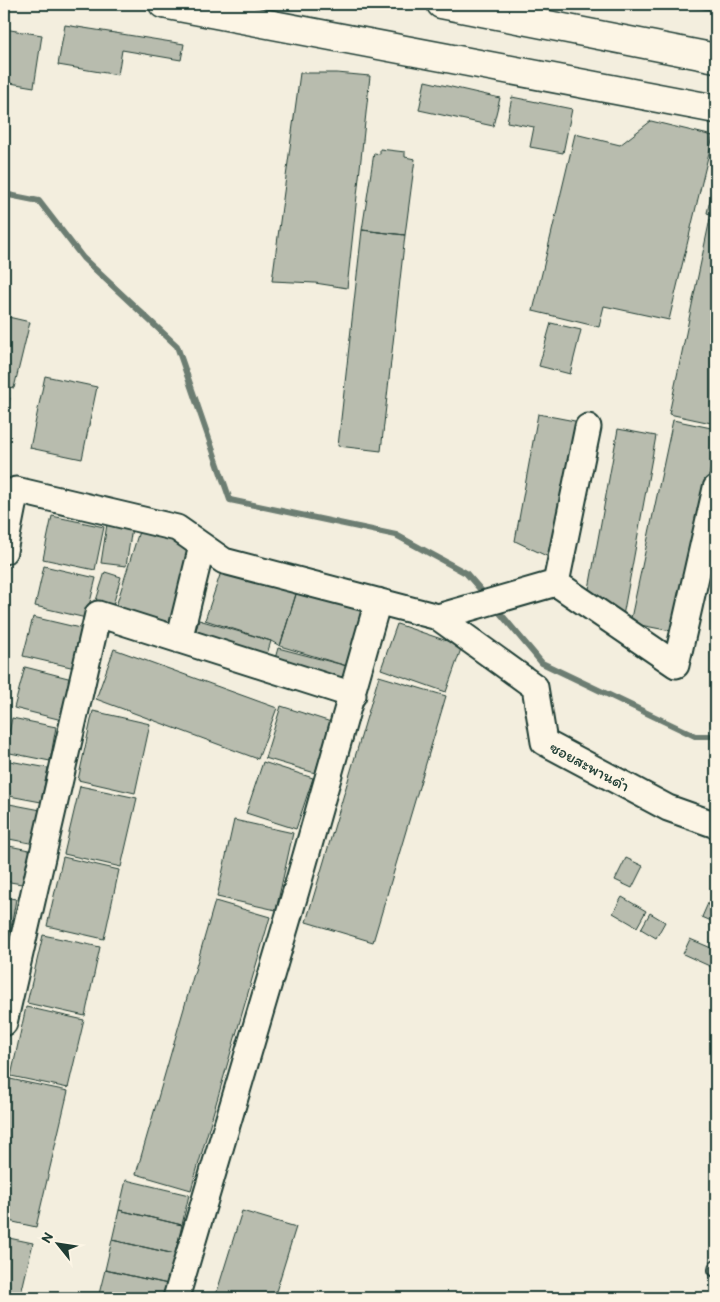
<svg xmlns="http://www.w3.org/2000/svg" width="720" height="1302" viewBox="0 0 720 1302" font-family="Itim,'Playpen Sans Thai',sans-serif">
  <rect width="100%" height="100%" fill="#f3eede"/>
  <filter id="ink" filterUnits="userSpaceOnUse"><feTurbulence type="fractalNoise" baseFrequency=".02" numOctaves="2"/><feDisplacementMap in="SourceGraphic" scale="10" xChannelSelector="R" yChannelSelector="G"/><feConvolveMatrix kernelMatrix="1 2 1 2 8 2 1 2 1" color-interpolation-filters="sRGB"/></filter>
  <g filter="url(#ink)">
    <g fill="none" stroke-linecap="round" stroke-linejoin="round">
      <path stroke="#6c7d72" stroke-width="6" d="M4 194 39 201 83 258 177 346 230 500 396 535 466 573 487 597
        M495 607 542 663 695 736H716"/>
    </g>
    <path fill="#b8bcae" stroke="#1f3d34" d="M658 4H706L705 9Z
      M706 4H716V11L705 9Z
      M65 25 184 44 181 60 122 50 118 75 58 65Z
      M4 29 42 35 34 87 4 82Z
      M300 73H337L370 76 347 288 315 283 272 281Z
      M425 81 500 98 493 126 419 110Z
      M512 97 572 109 563 153 530 147 534 127 507 122Z
      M651 121 713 136 669 320 604 306 599 327 533 311 575 134 620 145Z
      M380 149 405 152V157L415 159 405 235 362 230 374 153 380 154Z
      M716 174V216L707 213Z
      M710 219 716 220V424L669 414Z
      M362 230 405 235 381 451 338 446Z
      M4 316 30 322 14 388 4 386Z
      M551 323 581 330 570 374 539 366Z
      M45 376 97 387 82 459 30 448Z
      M4 397 10 398 4 426Z
      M538 414 580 422 555 560 515 541Z
      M673 420 716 429V443L676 632 630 623Z
      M618 429 656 436 623 616 589 589Z
      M52 516 104 527 95 570 43 559Z
      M107 524 132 528 126 566 101 563Z
      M140 528 195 544 168 633 113 616Z
      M44 566 96 578 86 618 35 606Z
      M222 569 297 591 280 646 271 641 205 620Z
      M105 572 121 577 111 612 94 607Z
      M297 591 364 612 347 666 280 646Z
      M33 617 84 629 75 668 23 656Z
      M199 620 271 641 264 664 192 644Z
      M397 624 462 646 446 692 381 669Z
      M278 648 347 666 342 687 272 669Z
      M114 649 277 708 258 759 96 699Z
      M25 667 72 679 62 720 14 708Z
      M379 676 446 696 373 942 306 922Z
      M281 706 331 722 315 773 265 758Z
      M93 711 150 724 135 793 78 780Z
      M12 718 56 727 50 761 5 752Z
      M4 760 48 768 41 802 4 795Z
      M263 762 313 778 296 829 246 813Z
      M80 786 137 798 121 867 64 854Z
      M4 803 41 810 35 844 4 838Z
      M234 820 293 833 276 910 217 897Z
      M4 845 34 851 28 885 4 881Z
      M63 857 119 870 104 939 47 926Z
      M626 858 643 866 632 888 615 880Z
      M4 897 16 899 10 933 4 932Z
      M622 897 646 911 637 927 613 913Z
      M215 901 270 917 191 1190 136 1174Z
      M709 901 716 905V923L702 917Z
      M650 913 665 922 656 938 641 929Z
      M43 935 100 947 85 1016 27 1003Z
      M690 939 716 950V969L683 954Z
      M26 1007 84 1020 68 1088 11 1076Z
      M10 1079 68 1091 36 1227 4 1220V1109Z
      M126 1180 189 1195 182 1225 119 1210Z
      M119 1210 182 1225 175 1254 112 1240Z
      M242 1211 296 1227 274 1298H215Z
      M4 1237 33 1243 20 1298H4Z
      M112 1240 175 1254 168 1284 105 1270Z
      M105 1270 168 1284 164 1298H98Z"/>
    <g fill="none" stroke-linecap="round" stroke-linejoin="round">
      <g stroke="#1f3d34" stroke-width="16">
        <path id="lane" d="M715 1270 716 1266"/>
      </g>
      <g stroke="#1f3d34" stroke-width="29">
        <path id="street" d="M4 551 16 490 177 528 224 561 438 617 535 687 544 742 668 808 716 825
          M556 583 676 665 716 488
          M556 583 588 427
          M438 617 556 583
          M179 640 202 546
          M4 1023 98 614 353 695
          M176 1298 296 891 378 601"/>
      </g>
      <g stroke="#1f3d34" stroke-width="31">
        <path id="secondary" d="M163 4 716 109
          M441 4 716 58"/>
      </g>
      <use href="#lane" stroke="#fcf5e5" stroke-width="12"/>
      <use href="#street" stroke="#fcf5e5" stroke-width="25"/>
      <use href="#secondary" stroke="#fcf5e5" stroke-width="28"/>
    </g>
  </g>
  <g text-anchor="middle" stroke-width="5" stroke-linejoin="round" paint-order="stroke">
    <g font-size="16" fill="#1f3d34" stroke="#fcf5e5">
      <text transform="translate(590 766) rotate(28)" y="6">ซอยสะพานดำ</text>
    </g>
  </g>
  <rect width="720" height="1302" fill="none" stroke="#fcf5e5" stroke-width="20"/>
  <rect x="10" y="10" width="700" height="1282" fill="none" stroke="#1f3d34" stroke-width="2" filter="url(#ink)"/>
  <g transform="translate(58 1244) rotate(300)" stroke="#fcf5e5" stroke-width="4" paint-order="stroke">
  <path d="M0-4L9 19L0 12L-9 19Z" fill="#1f3d34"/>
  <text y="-8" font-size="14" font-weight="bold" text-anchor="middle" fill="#1f3d34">N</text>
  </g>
</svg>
